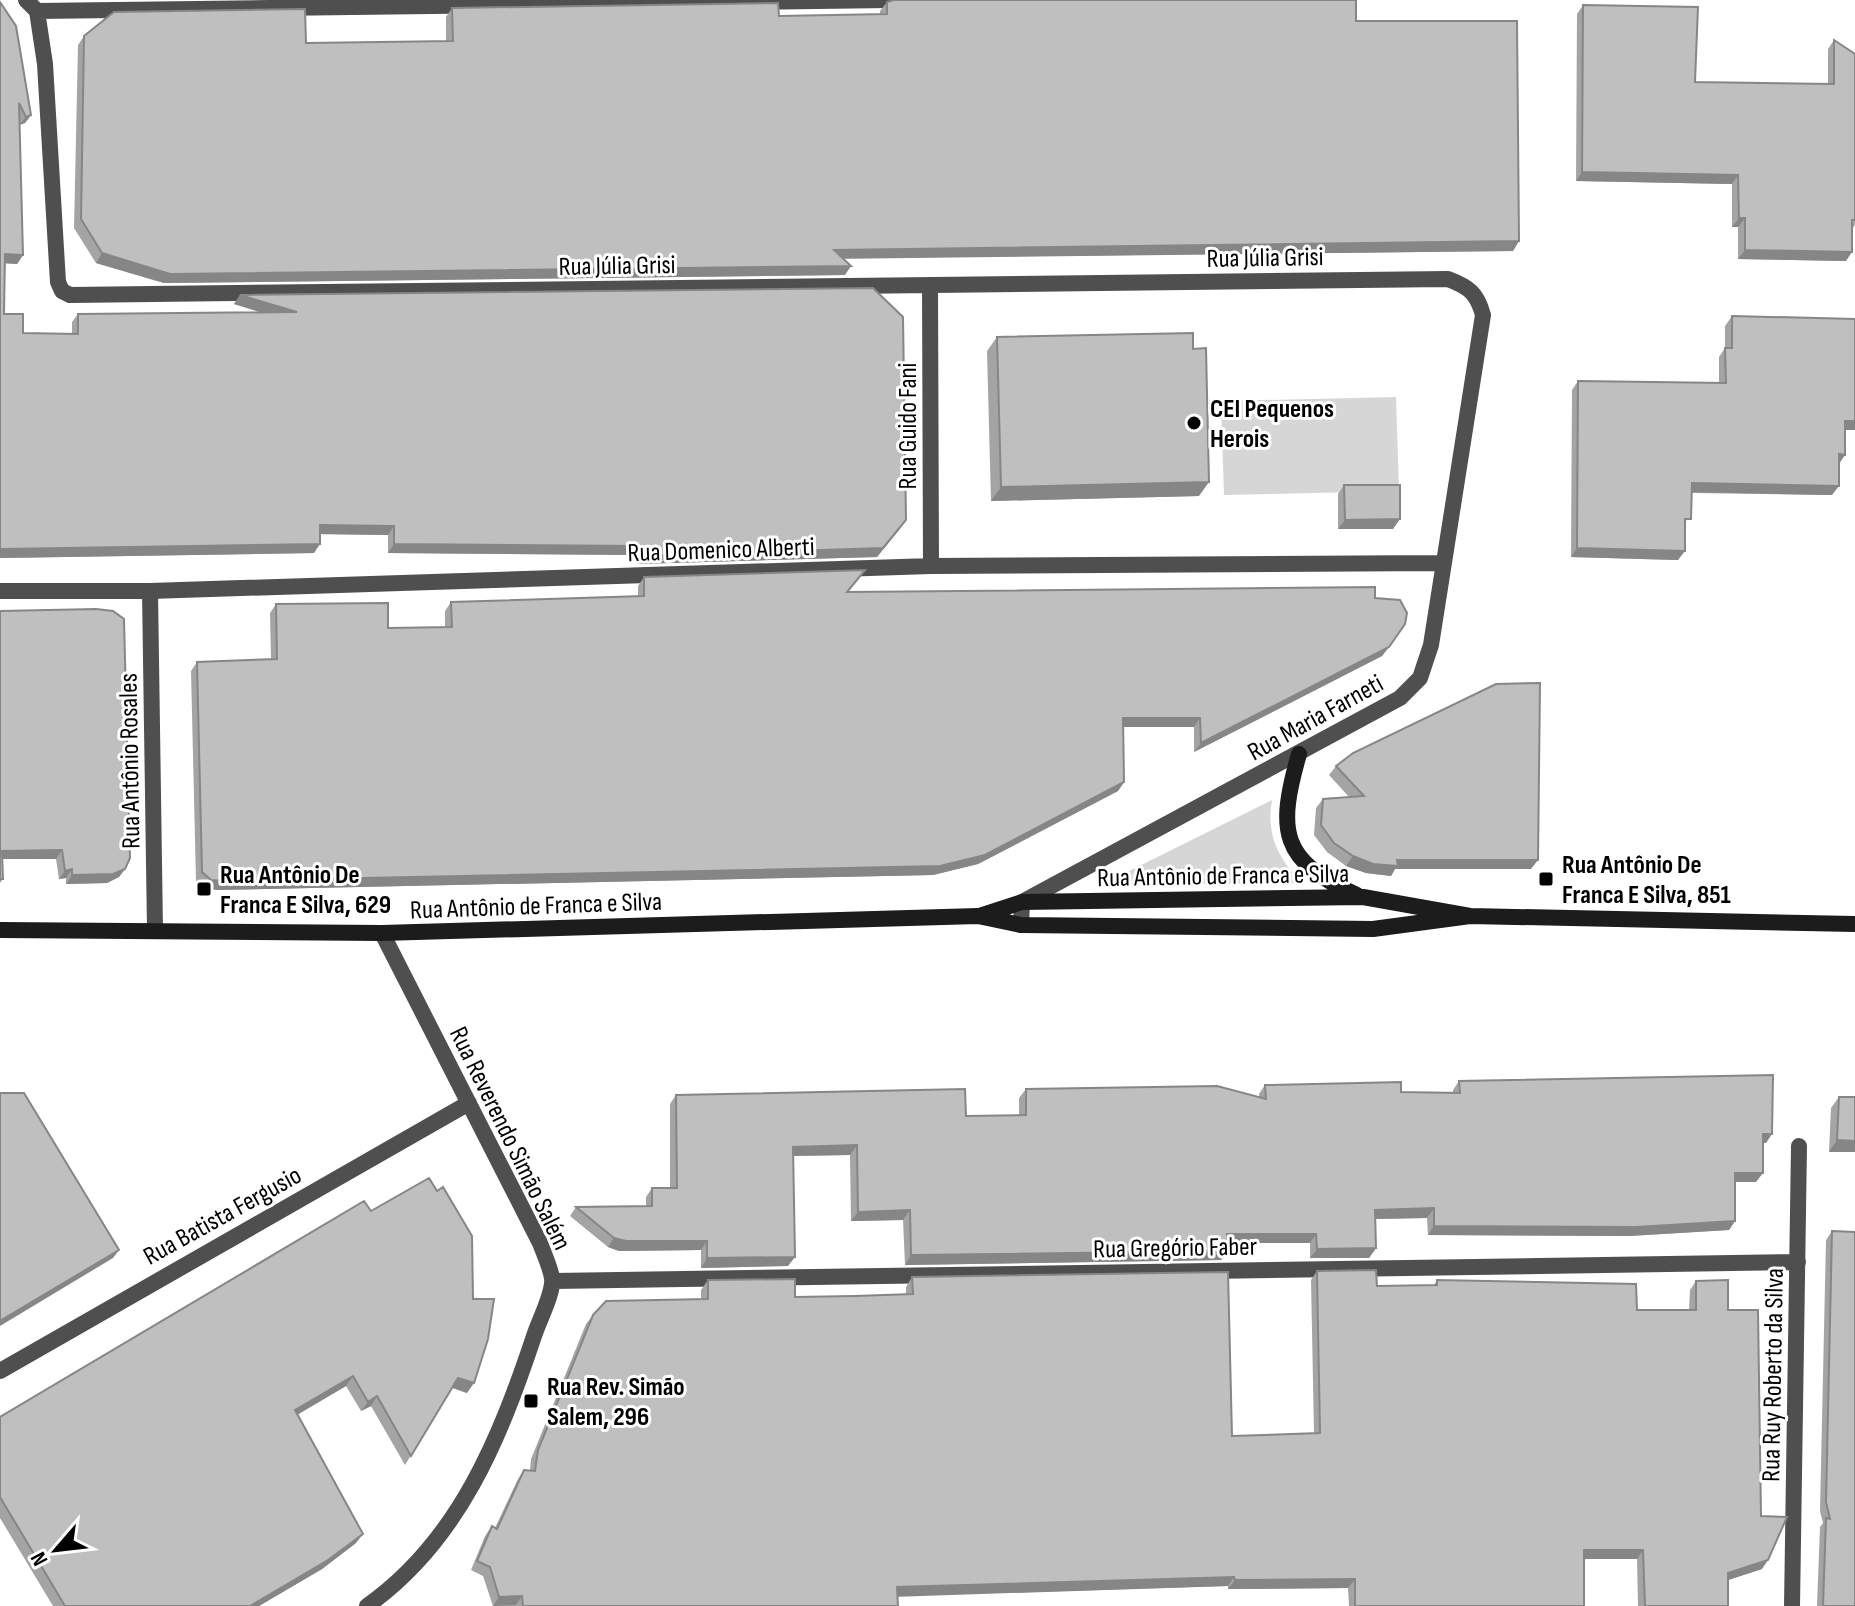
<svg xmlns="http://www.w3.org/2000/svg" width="1855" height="1606" viewBox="0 0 1855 1606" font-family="'Sofia Sans Condensed',sans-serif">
  <rect width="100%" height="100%" fill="#fff"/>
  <path fill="#d6d6d6" d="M1396 397 1399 491 1224 495 1221 401Z
    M1272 800C1266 835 1278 859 1303 883L1101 885Z"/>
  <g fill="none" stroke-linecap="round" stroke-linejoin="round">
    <path stroke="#4f4f4f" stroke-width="16" d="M26 0 37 11 45 64 58 282 62 291 70 295 1448 279C1469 287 1477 293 1483 315L1431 645 1420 678 1400 698 1022 902 1021 925
      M37 11 890 0
      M930 285 931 566
      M0 591H150L931 566 1444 563
      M150 591 155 930
      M553 1281 1798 1262
      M0 1371 469 1103
      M367 1606C459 1541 500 1438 534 1336 539 1320 554 1293 552 1278 550 1266 544 1254 540 1243L382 933
      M1792 1606 1799 1146"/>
    <path stroke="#1c1c1c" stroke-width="16" d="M1299 754C1277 831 1280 861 1357 895
      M979 916 1022 902 1363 897 1470 916 1855 924
      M0 930 382 933 978 916 1021 925 1373 929 1470 916"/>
  </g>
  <path fill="#a4a4a4" d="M0 2 31 115 25 123 19 125 23 255 17 264 5 263 4 314 23 333 72 334V322L78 314 262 313 234 304 240 295 900 529 877 557 637 564V555L388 553V535L320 534 314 553 0 558Z
    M887 2 1356 21 1519 241 1513 251 843 258 845 275 164 283 96 263 74 228 78 45 84 36 306 43 446 42V17L452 8 779 16 880 14V11Z
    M1583 5 1695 82 1828 84V49L1834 40 1855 54V225L1852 229 1846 261 1738 259V227H1732V184L1576 181 1577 14Z
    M1732 316 1855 319V430H1845L1832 495 1692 493 1678 560 1571 557 1572 390 1578 381 1719 383V357L1725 348V326Z
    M997 337 1199 496 991 501 987 351Z
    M1344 485 1393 529H1338V494Z
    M865 570 848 592 1375 598 1405 624 1382 656 1194 752V727H1124V782L1118 791 978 864 933 875 217 890 204 888 196 881 191 671 197 662 271 659 270 613 276 604 388 628 445 627V611L451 602 638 596V586L644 577Z
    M0 611 125 869 119 877 107 883 66 884V878L59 879 56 859H3V879L0 883Z
    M1336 766 1531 869H1395L1391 876 1366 873 1346 866 1327 852 1314 835 1316 808 1323 799 1349 797 1329 775Z
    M1459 1081 1766 1143H1763L1756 1182H1735V1221L1729 1230 1629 1236 1428 1235 1427 1218 1375 1219 1376 1248 1369 1258H1310V1243H1228V1251L1221 1260 905 1265 903 1220 851 1221 850 1155 793 1156 788 1266 701 1268V1250L619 1251 608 1247 570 1216 576 1207H646V1197L652 1188H670V1104L676 1095 966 1116 1019 1115V1098L1026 1089 1259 1097V1094L1265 1085 1401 1092 1453 1093V1090Z
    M1839 1097 1855 1152H1829L1831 1108Z
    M364 1201 467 1393 452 1388 405 1465 371 1406 361 1411 346 1386 297 1415 356 1543 322 1569 259 1606H53L0 1518V1417Z
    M1832 1231 1855 1606H1817L1820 1527 1823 1523 1820 1511 1826 1240Z
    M1317 1271 1377 1286 1434 1285 1437 1280 1637 1310H1689L1690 1290 1696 1281 1728 1310 1762 1569 1728 1580V1606H1638L1637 1559H1584V1606H1349L1348 1588 1228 1589V1586L897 1596 898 1606H493L483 1576 471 1570 485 1536 492 1526 495 1528 518 1479 524 1470H530L531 1459 586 1324 593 1315 701 1299V1290L708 1280 795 1297 855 1296 906 1294V1287L912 1277 1232 1436 1314 1434 1311 1280Z"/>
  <path fill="#868686" d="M31 115 25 123 19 125 26 117Z
    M1582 172 1738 175 1732 184 1576 181Z
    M1739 218H1745L1738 227H1732Z
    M1519 241 1513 251 828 259 834 250Z
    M1745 250 1852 252 1846 261 1738 259Z
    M102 253 851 266 845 275 164 283 96 263Z
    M5 254 23 255 17 264 0 263Z
    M240 295 297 312 291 321 234 304Z
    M1845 421H1855V430H1839Z
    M1839 454 1845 455 1839 464Z
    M1209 482 1199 496 991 501 1001 487Z
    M1692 483 1839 486 1832 495 1686 492Z
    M1400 519 1393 529H1338L1345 520Z
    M906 520 877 557 637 564 643 556Z
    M320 525 394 526 388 535 314 534Z
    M320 544 314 553 0 558V549Z
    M394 544 643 546 637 555 388 553Z
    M1577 548 1685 551 1678 560 1571 557Z
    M1389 647 1382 656 1194 752 1201 743Z
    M1123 718H1200L1194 727H1117Z
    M1124 782 1118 791 978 864 933 875 217 890 204 888 211 880Z
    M62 850 56 859H0L2 851Z
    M1353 856 1397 860H1538L1531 869H1395L1391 876 1366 873 1346 866Z
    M72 869 66 878 59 879 65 871Z
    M125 869 119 877 107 883 66 884 72 875Z
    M1763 1134H1772L1766 1143H1756Z
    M1837 1140 1855 1141V1152H1829Z
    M857 1145 850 1155 786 1156 793 1147Z
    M1735 1173H1763L1756 1182H1728Z
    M1434 1208 1427 1218 1369 1219 1375 1210Z
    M910 1210 903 1220 851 1221 858 1212Z
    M1735 1221 1729 1230 1629 1236 1428 1235 1434 1226Z
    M1227 1234H1316L1310 1243H1221Z
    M614 1238 707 1241 701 1250 619 1251 608 1247Z
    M1376 1248 1369 1258H1310L1317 1249Z
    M119 1250 113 1258 0 1326V1321Z
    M1228 1251 1221 1260 905 1265 911 1255Z
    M795 1257 788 1266 701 1268 707 1258Z
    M353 1376 346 1386 288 1420 295 1410Z
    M458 1378 474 1383 467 1393 451 1387Z
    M377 1396 371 1406 361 1411 368 1402Z
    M363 1534 356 1543 322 1569 259 1606H250Z
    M1584 1550H1643L1637 1559H1577Z
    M1768 1560 1762 1569 1722 1582 1728 1573Z
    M1234 1577 1228 1586 891 1597 897 1587Z
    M1355 1579 1348 1588 1228 1589 1235 1580Z
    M522 1596 516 1605 493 1606 499 1597Z"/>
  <path fill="#bfbfbf" stroke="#868686" stroke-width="2" d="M894 0H1356V21H1517L1519 241 834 250 851 266 170 274 102 253 81 219 84 36 114 12 305 9 306 43 453 41 452 8 778 3 779 16 887 14V2Z
    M0 2 16 26 31 115 26 117 19 103 23 255 5 254 4 314H23V333L78 334V314L297 312 240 295 873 288 903 317 906 520 883 548 643 556V546L394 544V526L320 525V544L0 549Z
    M1583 5 1698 7 1695 82 1834 84V40L1855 54V220H1852V252L1745 250V218H1739L1738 175 1582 172Z
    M1732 316 1855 319V421H1845V455L1839 454V486L1692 483 1691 519H1685V551L1577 548 1578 381 1726 383 1725 348H1732Z
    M1193 333V349L1206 348 1209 482 1001 487 997 337Z
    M1344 485H1400V519L1345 520Z
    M865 570 847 592 1375 587V598L1400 600 1407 613 1405 624 1389 647 1201 743 1200 718H1123L1124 782 985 855 940 866 223 881 211 880 202 872 197 662 277 659 276 604 388 603V628L452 627 451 602 644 596V577Z
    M96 609 113 611 124 619 130 858 125 869 113 874 72 875V869L65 871 62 850 2 851 3 879H0V611Z
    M1540 683 1538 860H1397L1398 866 1373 864 1353 856 1334 843 1321 825 1323 799 1364 796 1336 766 1353 753 1496 684Z
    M1773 1075 1772 1134H1763V1173H1735V1221L1636 1227 1434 1226V1208L1375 1210 1376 1248 1317 1249 1316 1234H1227L1228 1251 911 1255 910 1210 858 1212 857 1145 793 1147 795 1257 707 1258V1241H626L614 1238 576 1207 652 1206V1188H677L676 1095 965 1089 966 1116 1026 1115V1089L1217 1086 1266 1099 1265 1085 1401 1082V1092L1460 1093 1459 1081Z
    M0 1093H24L119 1250 0 1321Z
    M1839 1097H1855V1141L1837 1140Z
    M429 1178 437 1191 443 1187 472 1236 473 1299H494L488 1339 474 1383 458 1378 411 1456 377 1396 368 1402 353 1376 295 1410 363 1534 328 1560 250 1606H65L0 1497V1417L364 1201 371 1211Z
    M1832 1231 1855 1232V1606H1823L1826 1518 1830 1519 1826 1502Z
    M1376 1270 1377 1286 1437 1285V1280L1636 1284 1637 1310H1696V1281L1728 1280V1310H1758L1761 1516 1787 1517 1768 1560 1728 1573V1606H1645L1643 1550H1584V1606H1355V1579L1235 1580 1234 1577 897 1587 898 1606H523L522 1596 499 1597 490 1567 477 1561 492 1526 497 1529 524 1470 535 1471 538 1450 593 1315 606 1301 708 1299V1280L795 1279V1297L855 1296 913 1294 912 1277 1228 1272 1232 1436 1320 1433 1317 1271Z"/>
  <g fill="#000" stroke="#fff" stroke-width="3">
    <circle cx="1194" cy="423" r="8"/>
    <rect x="1538" y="871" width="16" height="16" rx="4"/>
    <rect x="196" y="881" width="16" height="16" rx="4"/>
    <rect x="523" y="1393" width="16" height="16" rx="4"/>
  </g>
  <g text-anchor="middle" stroke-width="6" stroke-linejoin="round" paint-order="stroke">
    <g font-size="26" fill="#000" stroke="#fff">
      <text transform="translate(1265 257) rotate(-1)" y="9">Rua Júlia Grisi</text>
      <text transform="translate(617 265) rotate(-1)" y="9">Rua Júlia Grisi</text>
      <text transform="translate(907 426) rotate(-90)" y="9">Rua Guido Fani</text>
      <text transform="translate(721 549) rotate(-2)" y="9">Rua Domenico Alberti</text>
      <text transform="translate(1315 717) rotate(-29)" y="9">Rua Maria Farneti</text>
      <text transform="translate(129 761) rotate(-91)" y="9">Rua Antônio Rosales</text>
      <text transform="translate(1223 875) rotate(-1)" y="9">Rua Antônio de Franca e Silva</text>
      <text transform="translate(536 905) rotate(-2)" y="9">Rua Antônio de Franca e Silva</text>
      <text transform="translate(511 1138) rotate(64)" y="9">Rua Reverendo Simão Salém</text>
      <text transform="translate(222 1215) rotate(-29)" y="9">Rua Batista Fergusio</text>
      <text transform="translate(1175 1247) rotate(-1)" y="9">Rua Gregório Faber</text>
      <text transform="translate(1772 1375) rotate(-89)" y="9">Rua Ruy Roberto da Silva</text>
    </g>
    <g font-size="26" font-weight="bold" fill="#000" stroke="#fff" text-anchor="start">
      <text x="1210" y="417">CEI Pequenos<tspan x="1210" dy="30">Herois</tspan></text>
      <text x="1562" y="873">Rua Antônio De<tspan x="1562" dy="30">Franca E Silva, 851</tspan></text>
      <text x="220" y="883">Rua Antônio De<tspan x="220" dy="30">Franca E Silva, 629</tspan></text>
      <text x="547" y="1395">Rua Rev. Simão<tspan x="547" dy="30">Salem, 296</tspan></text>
    </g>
  </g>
  <g transform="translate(56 1550) rotate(242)" stroke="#ffffff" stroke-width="6" paint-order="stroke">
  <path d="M0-6L14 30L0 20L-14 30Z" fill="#000000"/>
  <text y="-12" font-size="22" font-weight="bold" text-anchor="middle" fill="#000000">N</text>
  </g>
</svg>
